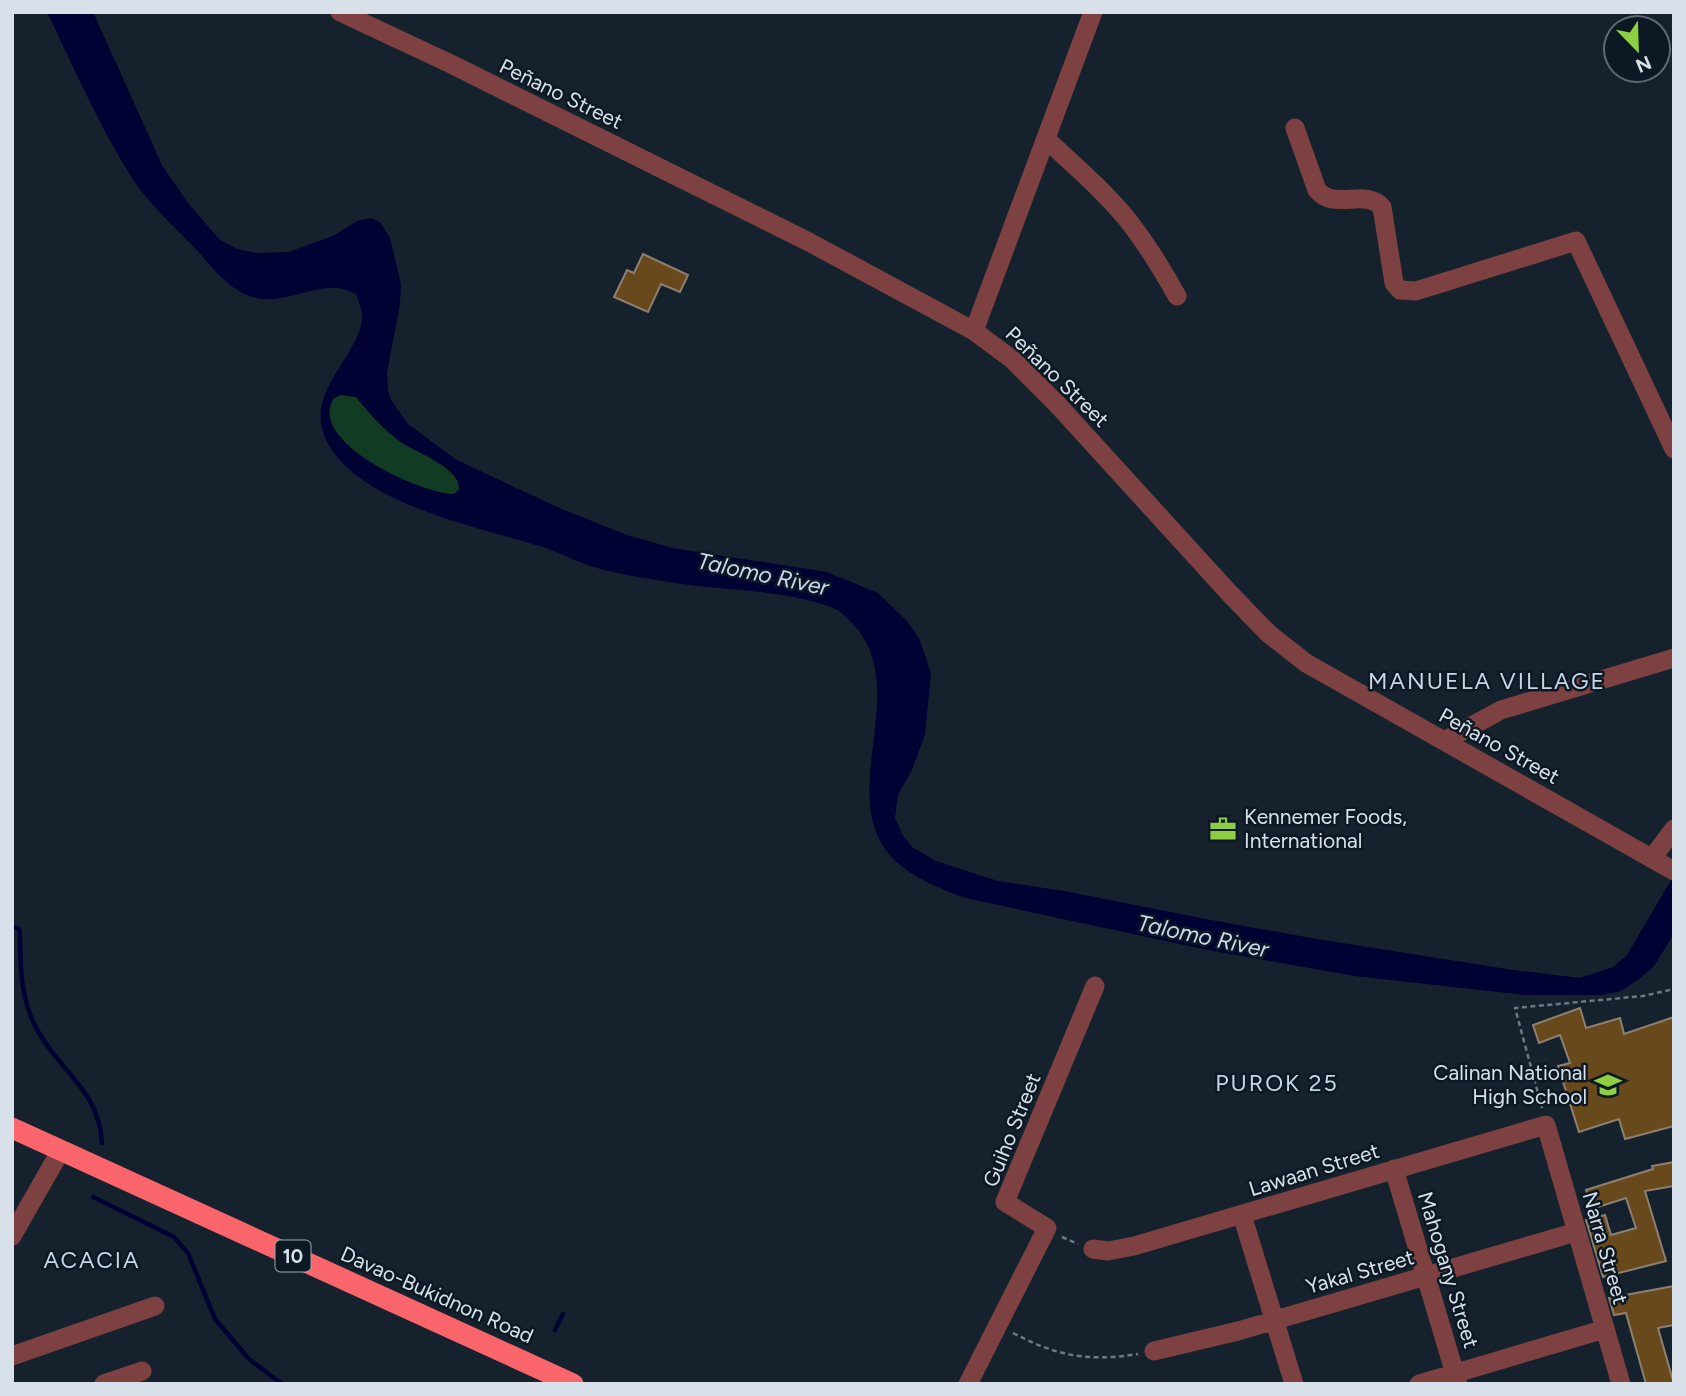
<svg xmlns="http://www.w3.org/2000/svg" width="1686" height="1396" viewBox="0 0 1686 1396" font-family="Figtree,sans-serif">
  <rect width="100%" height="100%" fill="#15222e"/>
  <path fill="#113b23" d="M341 395 356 397C369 412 383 428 398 440 413 452 461 466 459 490L454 494C421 494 305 441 334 398Z"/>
  <path fill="#000233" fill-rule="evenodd" d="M47 12H93L163 167 188 203 220 240 237 249 256 253 288 252 333 236 357 221 371 218 380 222 390 238 401 284 400 304 387 373 388 391 391 400 408 424 455 459 557 507 627 535 673 548 827 572 878 593 907 621 919 638 931 673 925 735 912 770 898 795 895 818 902 834 912 847 936 861 998 881 1064 891 1211 920 1311 938 1513 970 1580 978 1613 967 1627 955 1674 875V934L1654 966 1638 980 1621 991 1601 995H1525L1354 976 1208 950 965 898C944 890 922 882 904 868 824 809 917 692 853 624 848 619 840 610 833 608 784 589 726 591 675 583 650 579 622 575 597 568 579 563 561 553 543 547 480 527 347 503 323 432 309 390 358 355 362 320 363 311 359 302 356 294 322 275 287 308 252 297 228 289 212 267 196 249 176 228 147 202 132 178 99 126 74 68 47 12ZM341 395 356 397C369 413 382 428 398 440 413 452 462 467 459 490L454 494C421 494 305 441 334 398Z"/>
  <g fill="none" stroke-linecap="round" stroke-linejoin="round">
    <path stroke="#000233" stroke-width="4.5" d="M12 926 19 929 20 934C20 968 21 1003 39 1033 63 1074 99 1091 102 1143
      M93 1197 174 1237 188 1253 215 1319 249 1359 282 1384
      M555 1330 563 1314"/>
  </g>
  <path fill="#67491c" stroke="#8d8070" stroke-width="2" d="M643 254 688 275 680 292 661 284 648 312 614 297 627 270 634 273Z
    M1580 1008 1586 1028 1620 1018 1624 1034 1674 1017V1126L1625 1139 1619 1119 1579 1132 1558 1066 1570 1063 1560 1035 1539 1043 1533 1025Z
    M1674 1162V1186L1645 1191 1666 1261 1603 1277 1586 1220 1605 1215 1611 1235 1636 1228 1626 1198 1592 1209 1586 1190 1653 1169 1652 1166Z
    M1674 1286V1325L1658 1328 1674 1384H1646L1626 1313 1614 1315 1609 1298Z"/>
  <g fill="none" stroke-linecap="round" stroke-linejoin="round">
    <path stroke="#6d7882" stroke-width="2.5" stroke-dasharray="5 3.5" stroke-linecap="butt" d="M1542 1108 1515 1008 1643 996 1674 989
      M1062 1237 1078 1244
      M1013 1333C1056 1356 1089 1362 1138 1354"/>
    <path stroke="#7c4140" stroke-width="19" d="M340 12 451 64 809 242 974 331 1013 360 1056 403 1231 595 1269 634 1306 663 1674 871
      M1295 128 1317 190C1334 211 1365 188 1382 207L1394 283 1400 290 1416 291 1576 241 1674 449
      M1046 139C1074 165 1103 190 1127 219 1146 243 1162 269 1177 296
      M974 331 1093 12
      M1444 741 1501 710 1674 658
      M1652 858 1674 829
      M1394 1169 1458 1384
      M1242 1215 1294 1384
      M12 1236 61 1150
      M1093 1249 1108 1251 1134 1246 1546 1125 1621 1384
      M1154 1351 1238 1331 1576 1232
      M12 1356 155 1306
      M104 1384 142 1371
      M968 1384 1047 1228 1005 1202 1095 986
      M1419 1384 1605 1329"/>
    <path stroke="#f9656a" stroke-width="21" d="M12 1128 573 1384"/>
  </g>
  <defs>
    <g id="office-bare" transform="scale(2.1)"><path d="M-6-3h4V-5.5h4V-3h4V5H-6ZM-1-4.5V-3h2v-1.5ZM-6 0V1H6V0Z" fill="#8ece43" stroke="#0c1924" stroke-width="2.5" paint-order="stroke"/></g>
    <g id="school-bare" transform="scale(2.1)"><path d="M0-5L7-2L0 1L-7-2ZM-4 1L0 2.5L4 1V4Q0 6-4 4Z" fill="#8ece43" stroke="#0c1924" stroke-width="2.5" paint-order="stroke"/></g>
  </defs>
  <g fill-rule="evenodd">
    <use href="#office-bare" x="1223" y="829"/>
    <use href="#school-bare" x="1608" y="1085"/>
  </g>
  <g text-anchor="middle" stroke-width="5" stroke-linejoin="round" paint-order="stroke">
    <rect fill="#0c1924" stroke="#9ba5ae" stroke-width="2" x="275.5" y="1240.5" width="35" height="31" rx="5"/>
    <g font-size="19" font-weight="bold" fill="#d8e1e9">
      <text x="293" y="1263">10</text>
    </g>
    <g font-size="21" fill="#d8e1e9" stroke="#0c1924">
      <text transform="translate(561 94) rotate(26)" y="7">Peñano Street</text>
      <text transform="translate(1057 377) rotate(44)" y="7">Peñano Street</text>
      <text transform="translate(1499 746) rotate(29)" y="7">Peñano Street</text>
      <text transform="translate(1012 1130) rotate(-68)" y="7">Guiho Street</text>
      <text transform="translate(1314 1170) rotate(-17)" y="7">Lawaan Street</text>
      <text transform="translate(1605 1248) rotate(74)" y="7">Narra Street</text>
      <text transform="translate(1448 1270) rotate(73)" y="7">Mahogany Street</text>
      <text transform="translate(1360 1272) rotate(-16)" y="7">Yakal Street</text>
      <text transform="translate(437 1295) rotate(24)" y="7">Davao-Bukidnon Road</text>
    </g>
    <g font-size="21" fill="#d8e1e9" stroke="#0c1924" text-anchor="start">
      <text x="1244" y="824">Kennemer Foods,<tspan x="1244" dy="24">International</tspan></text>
      <text x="1587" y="1080" text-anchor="end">Calinan National<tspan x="1587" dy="24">High School</tspan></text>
    </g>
    <g font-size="23" font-style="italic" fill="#cdd7ec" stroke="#0c1924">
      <text transform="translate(763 574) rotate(12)" y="8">Talomo River</text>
      <text transform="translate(1203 936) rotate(12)" y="8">Talomo River</text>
    </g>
    <g font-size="23" letter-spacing="2" fill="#c5d6e6" stroke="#0c1924">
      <text x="1487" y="689">MANUELA VILLAGE</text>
      <text x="1277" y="1091">PUROK 25</text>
      <text x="92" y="1268">ACACIA</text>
    </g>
  </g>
  <rect width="1686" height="1396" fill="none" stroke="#d8e1e9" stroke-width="28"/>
  <g transform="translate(1637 49) rotate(157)"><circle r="33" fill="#0c1924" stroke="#5e6973" stroke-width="2"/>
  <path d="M0-5L12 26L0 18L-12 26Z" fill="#8ece43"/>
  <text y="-10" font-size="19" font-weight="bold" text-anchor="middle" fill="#d8e1e9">N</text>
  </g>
</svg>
